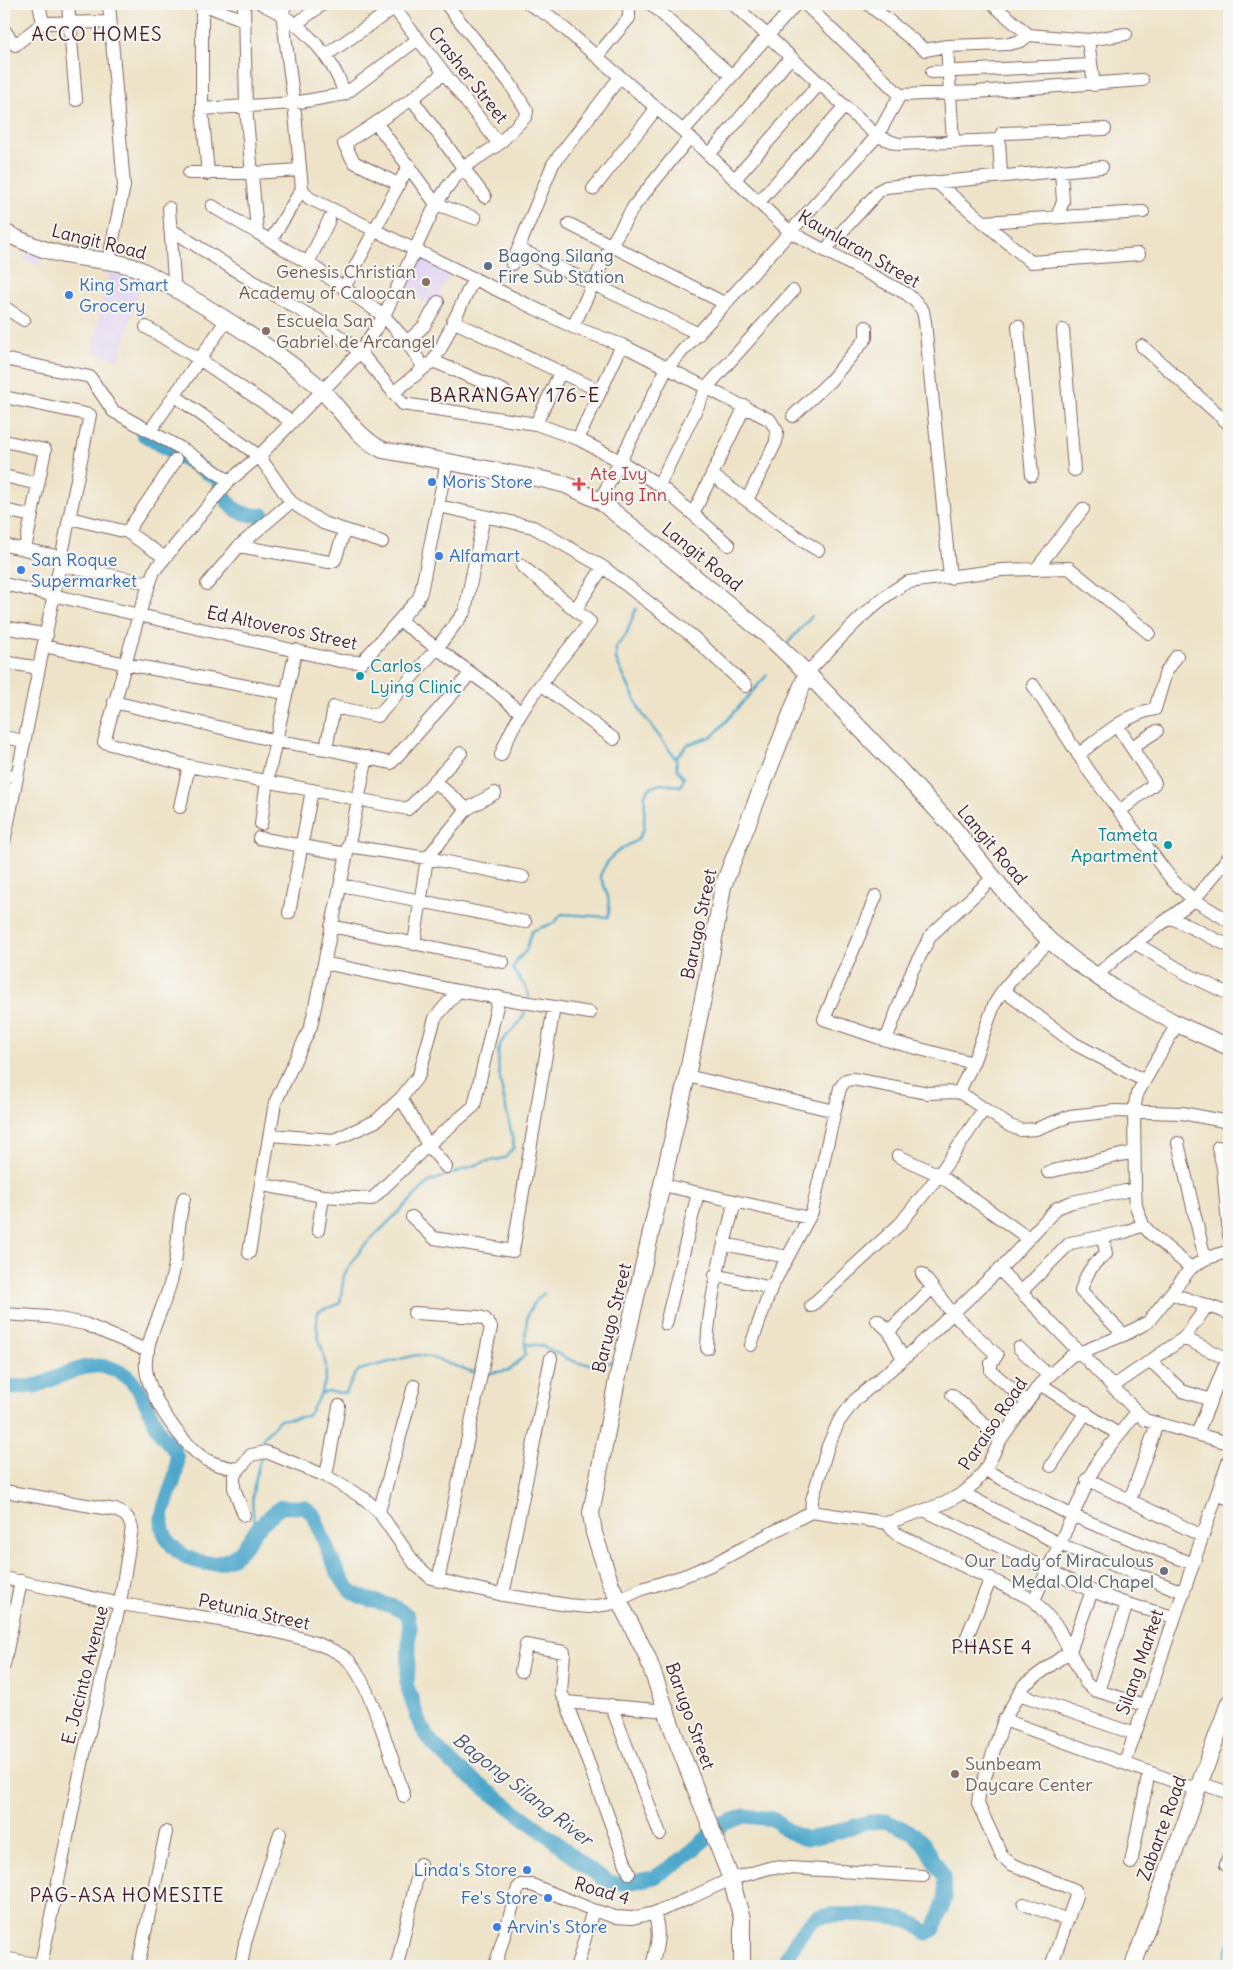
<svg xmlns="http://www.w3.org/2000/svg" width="1233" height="1970" viewBox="0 0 1233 1970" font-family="Delius,sans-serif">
  <rect width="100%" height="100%" fill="#f6f6f2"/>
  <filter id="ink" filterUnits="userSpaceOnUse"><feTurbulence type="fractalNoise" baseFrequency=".02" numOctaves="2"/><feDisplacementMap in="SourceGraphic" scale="10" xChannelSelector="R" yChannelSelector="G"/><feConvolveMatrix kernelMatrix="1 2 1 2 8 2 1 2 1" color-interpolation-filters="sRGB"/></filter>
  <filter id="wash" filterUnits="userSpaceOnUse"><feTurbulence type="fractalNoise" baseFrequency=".0096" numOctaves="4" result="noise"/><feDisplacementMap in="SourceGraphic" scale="20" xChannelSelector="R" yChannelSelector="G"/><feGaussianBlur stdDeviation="1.12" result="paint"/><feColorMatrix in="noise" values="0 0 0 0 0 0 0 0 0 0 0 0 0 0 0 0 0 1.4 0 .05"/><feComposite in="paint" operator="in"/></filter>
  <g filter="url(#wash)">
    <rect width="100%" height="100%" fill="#eee3c8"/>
    <path fill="#e1d4f3" d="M27 248 44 253 40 265 25 260Z
      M421 257 450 273 433 306 403 290 416 259Z
      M109 270 142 277 119 360 92 352Z"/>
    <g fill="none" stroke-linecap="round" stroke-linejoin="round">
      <path stroke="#4ea7cb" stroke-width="2.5" d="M786 645 812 616
        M676 758 687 745 713 736 767 675
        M529 997C527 984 517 979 513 968L517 960 526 951 532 931 554 923 562 914 608 917C612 903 606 889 600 876 609 854 618 851 637 840L644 829 645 794 650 788 660 784 681 786 684 778 677 769 676 759 641 712 616 660V647L626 635 636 609
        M526 1344C552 1345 552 1354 573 1361 586 1366 599 1364 612 1362
        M484 1374 510 1370 525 1355C527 1328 521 1312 544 1293
        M321 1394 328 1392 346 1393 354 1376 359 1370 416 1355 430 1357 476 1373
        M262 1449 263 1438 279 1420 307 1416C312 1411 314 1406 317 1400 340 1362 311 1346 318 1312 325 1307 333 1308 340 1303L344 1275 362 1248 429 1182 484 1162 505 1158 514 1147C511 1124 492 1063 500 1045 504 1034 520 1028 525 1012
        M257 1529C248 1504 254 1482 261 1457
        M1223 1966 1229 1942"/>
      <path stroke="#4ea7cb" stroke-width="15" d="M143 434 218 479C225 504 235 517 263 515
        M4 1386C15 1387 27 1388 38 1385 64 1376 92 1356 120 1372 143 1384 148 1413 161 1434 166 1442 174 1446 176 1455 181 1476 164 1497 162 1518 160 1554 210 1577 237 1554 245 1548 250 1538 256 1530 263 1522 272 1514 281 1507H304L313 1514C324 1536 335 1580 354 1593 371 1604 392 1601 408 1616L410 1627 407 1686 420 1725 432 1743 455 1766 555 1841 588 1869 611 1883H628L655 1877 681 1860 723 1824 744 1816 773 1819 789 1832 806 1839 826 1835 869 1822 886 1821 913 1833 924 1844 944 1877 945 1899 934 1929 927 1933C922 1930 917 1924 911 1922 895 1916 828 1910 815 1919 800 1931 791 1949 782 1966"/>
    </g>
  </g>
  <g filter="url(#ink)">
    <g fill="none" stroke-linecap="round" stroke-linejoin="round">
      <g stroke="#836462" stroke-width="14">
        <path id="minor" d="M39 4 43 23
          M68 4 76 100
          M202 4V109L208 174
          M202 4 244 20
          M244 4 246 107 257 231
          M262 4C301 22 331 53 345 94
          M286 4 282 13 294 103 302 189 309 198 573 327 622 345 770 420 777 431 776 442 747 500
          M391 4 499 144
          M446 4 509 82 527 111 526 116 499 144 464 167 448 186 436 204 384 316 360 352 259 456 229 481 154 571 139 614 104 742 189 766 408 809 461 753
          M529 4 551 17 690 137 790 232 907 294 916 302 923 311 925 322 950 578
          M651 4 732 76
          M733 4 877 136 898 144 999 140
          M805 4 900 95 976 92 1142 80
          M868 4 925 50 947 46 1009 44 1021 41 1029 35
          M992 4 1029 35 1088 40 1126 34
          M296 24 323 4
          M4 30 15 45 43 23 110 22
          M1088 40 1094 85
          M947 46 953 141
          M326 55 394 8
          M597 56 629 18V4
          M932 72 1091 65
          M412 99 485 197
          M202 109 294 103 345 94 418 39
          M377 124 436 204 475 218
          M683 131 796 4
          M709 155 791 57
          M189 173H252L300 170
          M1001 175 999 140 1002 133 1105 129
          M735 179 820 83
          M936 182 1031 262 1139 254
          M398 184 354 162 344 144 412 99 444 73
          M593 189 656 109
          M759 202 845 106
          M212 206 308 263 384 316 407 342 424 368
          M169 208 174 280 172 288
          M1057 216 1063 202 1061 170
          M983 222 1143 212
          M569 224 726 304
          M170 229 276 296 319 321 360 352 403 404 536 424 578 439 620 461 659 485 729 545
          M271 240 302 189
          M519 249 699 334
          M825 250 880 190 886 187 1102 167
          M108 263 124 186 109 4
          M308 263 329 220
          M512 264 553 164 620 77
          M344 288 409 165
          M4 307 24 320
          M453 321 600 391
          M1018 326 1032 475
          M146 327 199 359 292 422
          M573 327 611 245 634 206 690 137
          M1063 330 1074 470
          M407 342 424 326 438 302
          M1142 346 1229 424
          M4 359 90 377 113 411 184 450 229 481
          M433 361 504 391
          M393 393 433 361 441 348 474 278
          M174 395 259 456 291 502 323 523 382 542
          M4 397 90 415 4 842
          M793 416 830 381 862 343 866 338V327
          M536 424 560 373
          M150 431 226 321
          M578 439 622 345
          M4 441 45 450 25 549
          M712 475C748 500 780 528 818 550
          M4 476 38 484
          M659 485 707 387 793 291
          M600 501 667 368 877 136 900 95
          M439 506 533 527 603 567 692 636 746 686
          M4 510 32 516
          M693 514 745 406
          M70 518 127 532 164 557
          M127 532 176 460
          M4 545 61 557
          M239 546 329 562 335 560 344 532
          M60 565 149 583
          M1037 568 1083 509
          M4 584 340 661 362 662 418 599 421 592 447 461
          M207 584 239 546 291 502
          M575 610 603 567
          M400 621 494 690 521 713
          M4 627 47 635
          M44 646 126 664 285 693
          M4 662 39 668
          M807 673C835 644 873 600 908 582L1002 570 1069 568 1149 633
          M542 685 614 739
          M1033 685 1091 774 1173 881 1194 900 1229 921
          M114 702 276 741 326 749 391 763 471 673
          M1118 727 1155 783 1120 811
          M4 737 24 741
          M1132 747 1157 731
          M326 749 334 707 378 716 437 648 465 611 484 516
          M501 755C518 705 558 664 590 622L522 566
          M1078 755C1101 737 1126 714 1155 709L1166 672 1177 656
          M4 774 17 777
          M434 781 467 809
          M180 807 189 766
          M261 824 267 781 296 650
          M259 838 346 854
          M348 846 427 858 523 877
          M341 885 525 922
          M876 896 824 1019 886 1040 973 1063
          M289 913 312 790
          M1170 917 1229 946
          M331 926 503 962
          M1135 943 1187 974 1229 994
          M414 944 427 858 467 809 495 793
          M324 963 458 991 590 1013
          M1096 976 1120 954 1194 900 1229 857
          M1003 990 1075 1044 1143 1080
          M1177 1024 1137 1094 1134 1110 1135 1189 1136 1206 1143 1225 1151 1234 1191 1268
          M886 1040 912 971 931 935 993 878
          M687 1076 835 1111
          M959 1092 973 1063 994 1005 1003 990 1018 972 1050 941
          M401 1098 428 1145 446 1167
          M270 1135 334 1140 376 1121 401 1098 419 1075 435 1018 458 991
          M1178 1143 1205 1259
          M1218 1147 1223 1167 1229 1236
          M898 1156 939 1175 1028 1238
          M1048 1172 1134 1152
          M263 1185 323 1196 372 1199 428 1145 474 1106 499 997
          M663 1185 809 1218
          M184 1198C177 1223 179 1248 173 1273 167 1303 149 1330 146 1360 143 1390 180 1443 205 1459 214 1465 227 1467 237 1469
          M412 1217 434 1238 513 1251 554 1007
          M318 1230 323 1196
          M1103 1237 1106 1254C1093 1262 1085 1276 1081 1291L1124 1335
          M724 1244 787 1257
          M249 1253 275 1103 311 1026 367 757
          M999 1269 1145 1420 1229 1443
          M922 1274 952 1313 997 1355 991 1363V1371L1027 1402
          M715 1275 771 1288
          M1022 1291 1070 1243 1125 1232 1143 1225
          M1172 1294 1229 1313
          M811 1306 900 1224 939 1175 984 1109
          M414 1313 479 1317 485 1319 491 1327 438 1581
          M4 1314 49 1317 85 1324 148 1351
          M877 1320 889 1331 903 1359
          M666 1324 698 1193
          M889 1331 932 1288
          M1184 1338 1227 1359
          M751 1345 771 1288 812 1212 840 1088 846 1080 853 1079 928 1093 959 1092 1010 1126 1021 1130 1036 1129 1070 1116 1115 1111 1182 1113 1229 1122
          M707 1348C709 1297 722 1251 735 1202
          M1019 1348 1049 1376
          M1151 1361 1182 1391 1211 1400
          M1040 1384 1118 1434
          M1112 1387 1184 1338 1207 1306
          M952 1395 1001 1439
          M1197 1434 1229 1355
          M1051 1466 1086 1412
          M985 1470 1071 1515 1193 1564
          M326 1476 339 1406
          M1087 1479 1202 1536
          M4 1491 115 1510C126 1514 129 1518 132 1528L120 1603 85 1749 41 1965
          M963 1493 1059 1544 1183 1592
          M1217 1494 1229 1499
          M1130 1500 1157 1424
          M926 1511 1092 1591 1127 1604 1174 1617
          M379 1512 414 1386
          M811 1512 812 1500 828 1446 839 1421 855 1400 915 1349 1003 1266 1057 1208 1072 1202 1135 1189
          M244 1515 234 1488V1475L251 1455 266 1452 326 1476 365 1499 379 1512 415 1564 431 1578 503 1595 568 1605 589 1607 610 1604 642 1589 684 1576 713 1564 811 1512 887 1523 945 1503 963 1493 976 1482 985 1470 1001 1439 1040 1384 1071 1356 1124 1335 1148 1322 1191 1268 1205 1259 1229 1251
          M887 1523 895 1533 1034 1600 1058 1628 1086 1683 1094 1690 1144 1705
          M4 1578C43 1586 82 1596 122 1604 171 1613 316 1630 348 1660 368 1679 395 1767 404 1796
          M503 1595 551 1358
          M1034 1600 1097 1462 1136 1413
          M964 1644 991 1578
          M4 1665 21 1581
          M521 1671 526 1645 564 1652 561 1693 566 1702 629 1873
          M1098 1691 1127 1604
          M1019 1694 1135 1734
          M566 1702 667 1711
          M611 1705 660 1834
          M1004 1720 1024 1685 1070 1651 1092 1591
          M1125 1763 1229 1459
          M1200 1783 1229 1793
          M1131 1863 1149 1772
          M1226 1865 1229 1857
          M1024 1904 1068 1920
          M4 1958 45 1966
          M138 1966 166 1832
          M241 1966 245 1943 280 1833
          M397 1966 420 1864
          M495 1966 518 1888 521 1885H532L593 1910 615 1917 632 1918 654 1913 690 1898 731 1879 773 1867 923 1876
          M577 1966 593 1910
          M652 1966C657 1947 661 1932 654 1913
          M1051 1966 1076 1896 1075 1890 1011 1864 1002 1856 978 1804 979 1795 1004 1720 1198 1790"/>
      </g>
      <g stroke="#836462" stroke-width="18">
        <path id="major" d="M4 232C23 242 43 250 64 255 88 260 124 260 145 272 202 303 260 339 311 380 337 401 353 436 383 450L546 480 566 485 600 501 768 636 807 673 898 768 951 825 1017 907 1050 941 1076 962 1120 992 1177 1024 1229 1047
          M742 1966V1919L731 1879 676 1739 647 1656 611 1585 594 1533 591 1513 617 1380 687 1076 707 979 723 886 807 673
          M1133 1966 1229 1703"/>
      </g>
      <use href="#minor" stroke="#fff" stroke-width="12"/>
      <use href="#major" stroke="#fff" stroke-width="16"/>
    </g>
  </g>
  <circle fill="#5c6f8a" stroke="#f6f6f2" stroke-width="2" cx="488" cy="266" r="5"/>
  <g fill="#8d6e63" stroke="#f6f6f2" stroke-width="2">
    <circle cx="426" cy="282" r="5"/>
    <circle cx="266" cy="331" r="5"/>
    <circle cx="955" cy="1774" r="5"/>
  </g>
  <g fill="#3f7fe0" stroke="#f6f6f2" stroke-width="2">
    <circle cx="69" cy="295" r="5"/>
    <circle cx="432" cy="482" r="5"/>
    <circle cx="439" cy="556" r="5"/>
    <circle cx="21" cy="570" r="5"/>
    <circle cx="527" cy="1870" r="5"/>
    <circle cx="548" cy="1898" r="5"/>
    <circle cx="497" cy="1927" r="5"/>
  </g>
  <path fill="#e0444e" stroke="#f6f6f2" stroke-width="2" d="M576.5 476.5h5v5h5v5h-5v5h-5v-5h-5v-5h5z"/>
  <g fill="#0f9aa8" stroke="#f6f6f2" stroke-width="2">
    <circle cx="360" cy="676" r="5"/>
    <circle cx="1168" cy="845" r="5"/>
  </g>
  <circle fill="#6b7280" stroke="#f6f6f2" stroke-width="2" cx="1164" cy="1571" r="5"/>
  <g text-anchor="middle" stroke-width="4" stroke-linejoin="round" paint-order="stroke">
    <g font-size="18" fill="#4a1f2b" stroke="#f6f6f2">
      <text transform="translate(468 75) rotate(52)" y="6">Crasher Street</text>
      <text transform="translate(99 242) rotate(14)" y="6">Langit Road</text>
      <text transform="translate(859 249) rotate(30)" y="6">Kaunlaran Street</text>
      <text transform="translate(702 557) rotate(39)" y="6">Langit Road</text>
      <text transform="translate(282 628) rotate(12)" y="6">Ed Altoveros Street</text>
      <text transform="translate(992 845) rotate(50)" y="6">Langit Road</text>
      <text transform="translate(699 924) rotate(-78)" y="6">Barugo Street</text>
      <text transform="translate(612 1318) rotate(-76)" y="6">Barugo Street</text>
      <text transform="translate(993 1424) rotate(-56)" y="6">Paraiso Road</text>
      <text transform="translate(254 1612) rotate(12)" y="6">Petunia Street</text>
      <text transform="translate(1140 1662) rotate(-71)" y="6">Silang Market</text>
      <text transform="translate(85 1675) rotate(-76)" y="6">E. Jacinto Avenue</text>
      <text transform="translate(690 1716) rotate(70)" y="6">Barugo Street</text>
      <text transform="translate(1162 1828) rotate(-70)" y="6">Zabarte Road</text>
      <text transform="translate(602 1891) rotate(17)" y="6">Road 4</text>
    </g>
    <g font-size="18" fill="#4e5e75" stroke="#f6f6f2" text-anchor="start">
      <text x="498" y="262">Bagong Silang<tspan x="498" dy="21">Fire Sub Station</tspan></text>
    </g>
    <g font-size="18" fill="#785e54" stroke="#f6f6f2" text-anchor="start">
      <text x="416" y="278" text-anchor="end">Genesis Christian<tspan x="416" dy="21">Academy of Caloocan</tspan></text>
      <text x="276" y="327">Escuela San<tspan x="276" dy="21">Gabriel de Arcangel</tspan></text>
      <text x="965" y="1770">Sunbeam<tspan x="965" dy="21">Daycare Center</tspan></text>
    </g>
    <g font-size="18" fill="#366cbe" stroke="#f6f6f2" text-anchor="start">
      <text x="79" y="291">King Smart<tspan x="79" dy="21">Grocery</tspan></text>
      <text x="442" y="488">Moris Store</text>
      <text x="449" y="562">Alfamart</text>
      <text x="31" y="566">San Roque<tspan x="31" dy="21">Supermarket</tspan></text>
      <text x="517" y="1876" text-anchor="end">Linda's Store</text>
      <text x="538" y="1904" text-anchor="end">Fe's Store</text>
      <text x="507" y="1933">Arvin's Store</text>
    </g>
    <g font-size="18" fill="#be3a42" stroke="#f6f6f2" text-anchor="start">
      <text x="590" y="480">Ate Ivy<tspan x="590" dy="21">Lying Inn</tspan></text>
    </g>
    <g font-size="18" fill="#0d838f" stroke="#f6f6f2" text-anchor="start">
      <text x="370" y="672">Carlos<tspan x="370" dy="21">Lying Clinic</tspan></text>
      <text x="1158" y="841" text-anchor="end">Tameta<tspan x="1158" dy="21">Apartment</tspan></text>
    </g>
    <g font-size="18" fill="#5b616d" stroke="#f6f6f2" text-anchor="end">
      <text x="1154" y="1567">Our Lady of Miraculous<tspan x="1154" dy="21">Medal Old Chapel</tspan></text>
    </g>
    <g font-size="19" letter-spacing="1" fill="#4a1f2b" stroke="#f6f6f2">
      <text x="97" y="41">ACCO HOMES</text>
      <text x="992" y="1654">PHASE 4</text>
      <text x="127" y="1902">PAG-ASA HOMESITE</text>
    </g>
    <g font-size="19" font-style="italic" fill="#4c556b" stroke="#f6f6f2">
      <text transform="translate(523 1789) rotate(38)" y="7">Bagong Silang River</text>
    </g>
    <g font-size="20" letter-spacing="1" fill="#4a1f2b" stroke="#f6f6f2">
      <text x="515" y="402">BARANGAY 176-E</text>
    </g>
  </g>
  <rect width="1233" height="1970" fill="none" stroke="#f6f6f2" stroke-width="20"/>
</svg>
